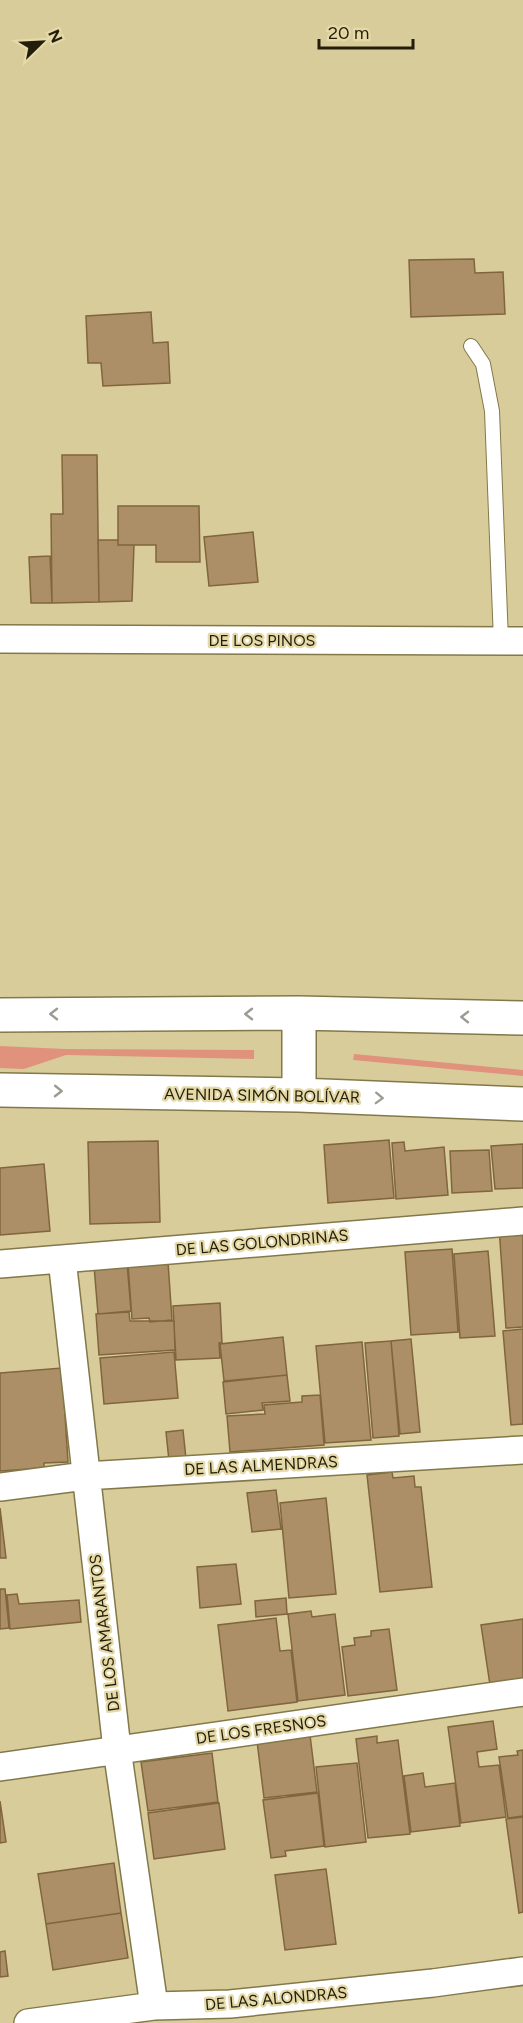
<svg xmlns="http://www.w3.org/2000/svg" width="523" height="2023" viewBox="0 0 523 2023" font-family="Figtree,sans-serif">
  <rect width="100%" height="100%" fill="#d8cc9b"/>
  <path fill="#e1927c" d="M0 1046 65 1049 254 1050V1059L66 1055 24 1069 0 1068Z
    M354 1054 523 1070V1076L353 1060Z"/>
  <path fill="#ac8f66" stroke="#80653d" stroke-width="1.5" d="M474 259 475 273 503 272 505 314 411 317 409 260Z
    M151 312 153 343 168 342 170 383 103 386 101 363H88L86 316Z
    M62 455H97L99 602 52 603 51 514H63Z
    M118 506H199L200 562H156V545H118Z
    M253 532 258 582 209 586 204 537Z
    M98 540H118V545H134L132 601 99 602Z
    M50 556 52 603H31L29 557Z
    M389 1140 394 1198 328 1203 324 1145Z
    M158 1141 160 1222 90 1224 88 1142Z
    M404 1142 405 1151 444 1147 448 1195 396 1199 392 1143Z
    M523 1144V1188L495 1189 491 1146Z
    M489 1150 492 1191 452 1193 450 1151Z
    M44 1164 50 1231 0 1235V1168Z
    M523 1225V1327L506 1328 499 1227Z
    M452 1249 458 1332 411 1335 405 1252Z
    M488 1251 495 1336 460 1338 454 1254Z
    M168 1262 172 1320 150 1322 149 1318 132 1319 128 1264Z
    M127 1263 131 1311 98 1314 94 1266Z
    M220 1303 222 1343H219L220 1358 176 1360 173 1306Z
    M129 1312 130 1321H174L175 1350 99 1355 96 1314Z
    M523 1329V1424L511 1425 503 1331Z
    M283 1337 287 1375 224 1381 220 1344Z
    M411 1339 420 1432 400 1434 391 1341Z
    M391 1341 399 1436 373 1438 365 1343Z
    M362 1342 371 1440 325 1443 316 1346Z
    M174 1352 178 1398 104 1404 100 1358Z
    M62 1368 68 1462 44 1463V1468L0 1471V1373Z
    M287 1375 290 1401 262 1403 263 1410 226 1414 223 1382Z
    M320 1395 324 1445 230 1452 227 1416 265 1414 264 1405 302 1402V1396Z
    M183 1430 186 1459 169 1461 166 1432Z
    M392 1472 393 1478 414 1476 415 1487H421L432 1587 380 1592 367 1475Z
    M276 1490 281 1529 252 1532 247 1493Z
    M326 1498 336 1594 289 1598 280 1503Z
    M0 1508 6 1558H0Z
    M236 1564 241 1604 200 1608 197 1567Z
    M0 1589H5L9 1628 0 1629Z
    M17 1594 19 1604 79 1600 81 1622 10 1629 7 1595Z
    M286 1598 287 1614 256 1617 255 1601Z
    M311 1611 312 1617 335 1614 345 1695 298 1701 288 1614Z
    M276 1618 280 1651 291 1650 297 1702 228 1711 218 1625Z
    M523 1619V1680L490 1685 481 1625Z
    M389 1629 397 1690 348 1696 342 1647 355 1645 354 1638 371 1636V1631Z
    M493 1721 497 1749 477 1752 479 1767 499 1765 506 1817 461 1823 448 1727Z
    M310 1735 317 1792 264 1798 257 1741Z
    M377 1736V1743L398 1740 410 1834 368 1838 356 1739Z
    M523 1750V1816L508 1818 499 1757 518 1755 517 1751Z
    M212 1753 218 1802 148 1811 141 1762Z
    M357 1763 366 1842 325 1847 316 1767Z
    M423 1773 425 1787 455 1783 460 1826 411 1832 404 1776Z
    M318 1793 324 1846 285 1851 286 1856 271 1858 263 1800Z
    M0 1801 6 1842 0 1843Z
    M219 1803 225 1849 154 1859 148 1813Z
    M523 1817V1912L519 1913 506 1819Z
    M114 1863 121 1913 46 1924 38 1874Z
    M326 1869 336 1944 285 1950 275 1875Z
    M121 1913 128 1958 53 1970 46 1924Z
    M5 1951 8 1976 0 1977V1952Z"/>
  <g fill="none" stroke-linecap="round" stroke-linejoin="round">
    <g stroke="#83784a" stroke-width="16">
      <path id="service" d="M471 346 483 364 492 411 501 641"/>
    </g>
    <g stroke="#83784a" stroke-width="30">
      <path id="minor" d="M0 639 523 641
        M62 1259 117 1749 154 2006
        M0 1264 523 1221
        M0 1487 85 1476 523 1450
        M0 1767 523 1692
        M28 2023 154 2006 230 2004 433 1983 523 1971"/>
    </g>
    <g stroke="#83784a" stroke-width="36">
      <path id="trunk" d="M0 1015 299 1013 523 1018
        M0 1090 299 1095 523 1104
        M299 1095V1013"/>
    </g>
    <use href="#service" stroke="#fff" stroke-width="14"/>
    <use href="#minor" stroke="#fff" stroke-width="27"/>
    <use href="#trunk" stroke="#fff" stroke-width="33"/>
  </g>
  <defs><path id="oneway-chevron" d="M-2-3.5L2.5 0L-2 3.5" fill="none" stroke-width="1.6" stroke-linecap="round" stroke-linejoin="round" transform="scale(1.5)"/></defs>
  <g stroke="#9c9a91">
    <use href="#oneway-chevron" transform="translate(54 1014) rotate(180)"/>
    <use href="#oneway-chevron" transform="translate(249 1014) rotate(180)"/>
    <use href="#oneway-chevron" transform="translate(465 1017) rotate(-179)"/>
    <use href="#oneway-chevron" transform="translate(58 1091) rotate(1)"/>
    <use href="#oneway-chevron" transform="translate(379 1098) rotate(2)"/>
  </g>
  <g text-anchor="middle" stroke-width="4.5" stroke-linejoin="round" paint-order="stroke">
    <g font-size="16" fill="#231e0b" stroke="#e5d9a7">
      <text x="262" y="646">DE LOS PINOS</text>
      <text transform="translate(262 1095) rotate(1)" y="6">AVENIDA SIMÓN BOLÍVAR</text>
      <text transform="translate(262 1242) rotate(-5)" y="6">DE LAS GOLONDRINAS</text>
      <text transform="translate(261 1465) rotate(-3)" y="6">DE LAS ALMENDRAS</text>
      <text transform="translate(104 1633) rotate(-97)" y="6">DE LOS AMARANTOS</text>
      <text transform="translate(261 1729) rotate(-8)" y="6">DE LOS FRESNOS</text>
      <text transform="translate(276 1998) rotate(-5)" y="6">DE LAS ALONDRAS</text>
    </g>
  </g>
  <g transform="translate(42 42) rotate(66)" stroke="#e5d9a7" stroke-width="4.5" paint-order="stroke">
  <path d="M0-4.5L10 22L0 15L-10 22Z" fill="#231e0b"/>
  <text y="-9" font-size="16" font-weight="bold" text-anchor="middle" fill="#231e0b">N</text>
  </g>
  <path d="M319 39v9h94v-9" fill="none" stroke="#231e0b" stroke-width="3"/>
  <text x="328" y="39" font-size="18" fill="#231e0b" stroke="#e5d9a7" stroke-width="4.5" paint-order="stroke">20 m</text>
</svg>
